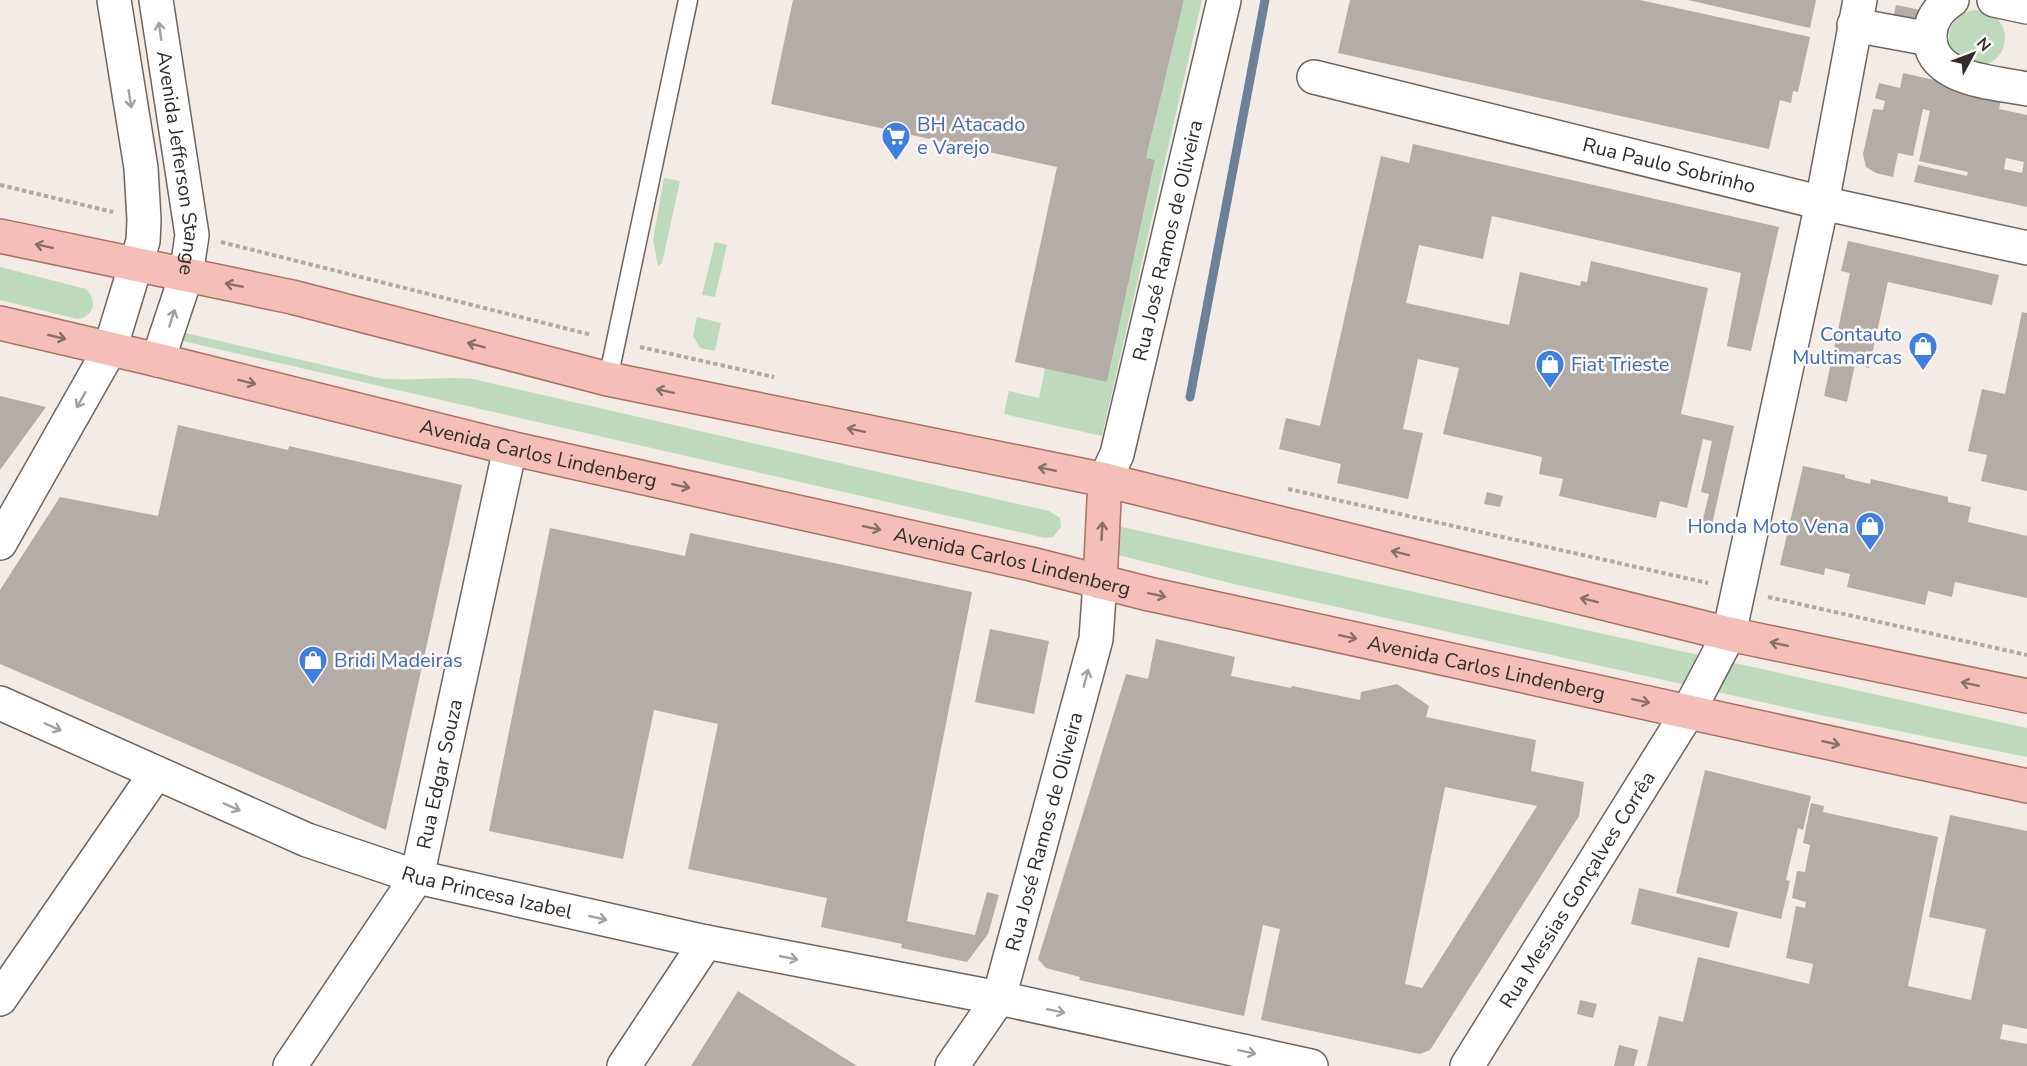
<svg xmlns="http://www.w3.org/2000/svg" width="2027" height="1066" viewBox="0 0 2027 1066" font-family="'Nunito Sans',sans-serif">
  <rect width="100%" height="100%" fill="#f3ebe5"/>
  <path fill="#bedabd" d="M1184 0H1202L1102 436 1004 414 1009 391 1039 398 1045 368 1107 382 1155 161 1146 158Z
    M1949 38a28 28 0 1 1 56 0a28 28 0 1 1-56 0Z
    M664 178 680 181 662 263 658 266 653 240Z
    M715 242 727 245 715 297 702 295Z
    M0 267 86 289C98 301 94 317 77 319L0 300Z
    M697 317 721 323 715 351 700 348 693 336Z
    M177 331 379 378C411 382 442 376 473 379L1049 511 1060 518 1061 527 1053 537 1045 538 174 339Z
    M1109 524 2027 728V757L1820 715 1234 584 1114 554Z"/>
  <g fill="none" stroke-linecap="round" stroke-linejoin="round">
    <path stroke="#6e8199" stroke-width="9" d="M1190 397 1265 0"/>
  </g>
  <path fill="#b4aca7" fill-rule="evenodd" d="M793 0H1184L1146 158 1155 160 1107 382 1015 362 1057 167 771 104Z
    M1350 0H1640L1810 37 1798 92 1793 91 1791 103 1780 100 1769 149 1338 53Z
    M1688 0H1816L1810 28Z
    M1896 5 1920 10 1916 28 1892 23Z
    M1903 73 2002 95 1999 109 2027 115V207L1914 182 1918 165 1967 176 1968 172 1919 161 1930 111 1923 109 1913 156 1898 153 1893 177 1876 173 1866 167 1863 154 1873 109 1883 110 1885 101 1875 98 1879 83 1900 88ZM2006 158 2024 162 2022 173 2004 169Z
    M1413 144 1779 227 1751 351 1727 346 1741 273 1492 216 1483 259 1419 245 1406 303 1509 325 1520 272 1580 286 1581 281 1587 282 1591 261 1708 288 1681 414 1734 426 1711 529 1701 527 1709 494 1701 492 1712 441 1703 439 1687 508 1660 501 1656 518 1559 496 1563 479 1539 474 1542 457 1443 434 1459 368 1418 359 1403 429 1423 433 1408 499 1337 483 1341 464 1279 449 1286 418 1320 426 1381 156 1409 163Z
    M1848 241 1999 275 1992 305 1888 282 1869 368 1855 364 1847 402 1824 396 1850 273 1841 271Z
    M2022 312 2027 313V491L1981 481 1987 455 1968 451 1982 389 2005 394Z
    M0 396 46 407 0 470Z
    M178 425 288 450 289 446 462 485 386 830 0 664V590L60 497 158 516Z
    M1803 466 1845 475V478L1870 484 1871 479 1948 497V502L1971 507 1968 522 2027 536V598L1955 582 1952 597 1928 591 1925 605 1847 587 1850 574 1825 568 1824 575 1780 565Z
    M1487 492 1503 496 1500 507 1484 504Z
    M550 528 685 556 690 533 972 592 907 921 975 935 987 892 999 895 988 934 967 962 901 948 902 944 821 927 827 898 688 869 718 724 654 710 623 859 489 831Z
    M990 629 1049 641 1034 714 975 702Z
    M1156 639 1235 657 1231 676 1291 688 1292 686 1360 700 1361 692 1397 684 1429 706 1426 717 1536 740 1531 771 1584 782 1579 816 1430 1050 1420 1054 1261 1020 1280 929 1263 925 1244 1016 1079 980 1080 977 1046 968 1038 959 1126 674 1148 679ZM1445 787 1537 806 1422 988 1405 984Z
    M1705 770 1811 796 1803 830 1798 828 1786 880 1790 881 1781 919 1676 893Z
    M1811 803 1824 806 1823 812 1938 837 1908 986 1971 1000 1986 929 1929 917 1950 815 2027 831V1029L2003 1024 2000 1039 2027 1044V1066H1647L1659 1016 1683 1022 1698 957 1809 984 1813 964 1786 958 1796 906 1805 908 1806 902 1792 898 1797 871 1805 872 1810 845 1803 843Z
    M1639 888 1738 912 1729 948 1631 924Z
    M738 991 857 1066H691Z
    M1580 1000 1597 1004 1593 1018 1577 1014Z
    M1619 1045 1638 1050 1634 1066H1614Z"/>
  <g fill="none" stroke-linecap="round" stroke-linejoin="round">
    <g stroke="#6c6560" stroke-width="21">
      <path id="lane" d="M608 379 688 0"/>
    </g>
    <g stroke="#6c6560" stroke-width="36">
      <g id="street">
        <path d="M1952 0C1939 8 1931 19 1930 34 1928 81 1995 82 2027 89"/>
        <path d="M1994 0 2027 7"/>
        <path d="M1854 25 1930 39"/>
        <path id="s1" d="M1314 77 1822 203 2027 248"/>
        <path id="s2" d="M1105 480 1117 454 1224 0"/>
        <path d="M0 543 110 349"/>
        <path id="s3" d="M0 703 307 840 417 877 706 942 999 998 1311 1066"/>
        <path d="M0 999 156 773"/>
        <path id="s4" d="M290 1066 417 877 510 448"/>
        <path d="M624 1066 706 942"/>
        <path id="s5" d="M1467 1066 1688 712 1729 634 1822 203 1860 0"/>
      </g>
    </g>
    <g stroke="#6c6560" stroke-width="36">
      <g id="secondary">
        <path id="s6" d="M156 0 192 235 186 276 158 360"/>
        <path d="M110 349 143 241 144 220 141 168 114 0"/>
        <path id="s7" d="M952 1066 999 998 1096 639 1100 582"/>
      </g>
    </g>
    <g stroke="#ab7166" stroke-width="36">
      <g id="primary">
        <path d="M0 236 292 297 608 379 1105 480 1729 634 2027 696"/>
        <path id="s8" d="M0 323 158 360 510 448 1031 564 1149 594 2027 786"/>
        <path d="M1100 582 1105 480"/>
      </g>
    </g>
    <path stroke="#b0aaa5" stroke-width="4" stroke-dasharray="4.5 3" stroke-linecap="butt" d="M0 185 113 212
      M221 242 592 335
      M640 347 774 377
      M1288 489 1708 583
      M1768 597 2027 655"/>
    <use href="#lane" stroke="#fff" stroke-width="18"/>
    <use href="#street" stroke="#fff" stroke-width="33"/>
    <use href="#secondary" stroke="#fff" stroke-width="33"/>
    <use href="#primary" stroke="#f4bfb6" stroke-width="33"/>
  </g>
  <defs><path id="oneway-shaft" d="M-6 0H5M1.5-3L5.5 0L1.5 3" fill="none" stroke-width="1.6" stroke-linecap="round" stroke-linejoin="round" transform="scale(1.5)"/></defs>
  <g stroke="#a2a0a0">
    <use href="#oneway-shaft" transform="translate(160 31) rotate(-98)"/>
    <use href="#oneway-shaft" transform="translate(130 99) rotate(81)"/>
    <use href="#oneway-shaft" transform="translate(172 318) rotate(-72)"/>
    <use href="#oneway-shaft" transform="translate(81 400) rotate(120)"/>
    <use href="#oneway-shaft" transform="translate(1086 678) rotate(-75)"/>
    <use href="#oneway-shaft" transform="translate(53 727) rotate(24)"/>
    <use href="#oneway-shaft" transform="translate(232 807) rotate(24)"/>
    <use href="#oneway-shaft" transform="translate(598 918) rotate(13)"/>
    <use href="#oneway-shaft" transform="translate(789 958) rotate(11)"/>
    <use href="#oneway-shaft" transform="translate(1056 1011) rotate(12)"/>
    <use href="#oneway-shaft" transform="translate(1247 1052) rotate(12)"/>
  </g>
  <g stroke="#886f6a">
    <use href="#oneway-shaft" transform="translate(44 246) rotate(-168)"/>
    <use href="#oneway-shaft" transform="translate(234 285) rotate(-169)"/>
    <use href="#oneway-shaft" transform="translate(57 337) rotate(13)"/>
    <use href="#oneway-shaft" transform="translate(476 345) rotate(-165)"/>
    <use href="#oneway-shaft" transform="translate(247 382) rotate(14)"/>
    <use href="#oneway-shaft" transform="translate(665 391) rotate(-168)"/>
    <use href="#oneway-shaft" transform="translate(856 430) rotate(-168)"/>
    <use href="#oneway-shaft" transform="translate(1047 469) rotate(-169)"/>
    <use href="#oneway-shaft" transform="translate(681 486) rotate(12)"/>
    <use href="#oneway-shaft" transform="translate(872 528) rotate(12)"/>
    <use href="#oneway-shaft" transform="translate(1102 531) rotate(-87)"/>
    <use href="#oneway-shaft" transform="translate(1400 553) rotate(-166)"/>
    <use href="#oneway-shaft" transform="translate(1157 595) rotate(12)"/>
    <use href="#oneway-shaft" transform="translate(1589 600) rotate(-166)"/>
    <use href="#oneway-shaft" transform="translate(1348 637) rotate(12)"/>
    <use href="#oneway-shaft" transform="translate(1779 644) rotate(-168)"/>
    <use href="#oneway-shaft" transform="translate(1970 684) rotate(-168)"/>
    <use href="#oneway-shaft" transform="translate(1641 701) rotate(12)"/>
    <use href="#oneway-shaft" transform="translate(1831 743) rotate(12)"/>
  </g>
  <defs>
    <g id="supermarket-pin" transform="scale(1.5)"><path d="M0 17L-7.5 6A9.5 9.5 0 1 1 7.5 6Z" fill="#3f7fe0" stroke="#fff8f4"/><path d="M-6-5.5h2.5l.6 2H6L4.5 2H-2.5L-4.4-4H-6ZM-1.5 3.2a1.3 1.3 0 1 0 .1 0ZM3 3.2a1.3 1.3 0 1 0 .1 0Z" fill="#fff"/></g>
    <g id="shop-pin" transform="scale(1.5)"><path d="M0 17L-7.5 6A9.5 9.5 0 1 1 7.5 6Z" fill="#3f7fe0" stroke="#fff8f4"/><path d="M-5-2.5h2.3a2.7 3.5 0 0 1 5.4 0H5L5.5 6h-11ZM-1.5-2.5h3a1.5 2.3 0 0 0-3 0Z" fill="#fff"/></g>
  </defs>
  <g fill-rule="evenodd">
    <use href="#supermarket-pin" x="896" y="136"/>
    <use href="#shop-pin" x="1923" y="346"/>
    <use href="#shop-pin" x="1550" y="364"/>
    <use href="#shop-pin" x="1870" y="526"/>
    <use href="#shop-pin" x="313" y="660"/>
  </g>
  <g text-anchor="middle" stroke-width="5" stroke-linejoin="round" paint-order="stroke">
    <g font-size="20" fill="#366cbe" stroke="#fff8f4" text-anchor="start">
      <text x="917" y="131">BH Atacado<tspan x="917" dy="23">e Varejo</tspan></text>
      <text x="1902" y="341" text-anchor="end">Contauto<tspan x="1902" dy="23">Multimarcas</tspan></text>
      <text x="1571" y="371">Fiat Trieste</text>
      <text x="1849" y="533" text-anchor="end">Honda Moto Vena</text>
      <text x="334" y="667">Bridi Madeiras</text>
    </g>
    <g font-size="20" fill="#302d2b" stroke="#fff8f4">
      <text dy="7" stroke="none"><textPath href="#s6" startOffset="165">Avenida Jefferson Stange</textPath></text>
      <text dy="7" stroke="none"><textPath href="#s1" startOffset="366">Rua Paulo Sobrinho</textPath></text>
      <text dy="7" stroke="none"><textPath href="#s2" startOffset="248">Rua José Ramos de Oliveira</textPath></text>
      <text dy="7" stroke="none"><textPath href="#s8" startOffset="554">Avenida Carlos Lindenberg</textPath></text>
      <text dy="7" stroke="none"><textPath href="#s8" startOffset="1040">Avenida Carlos Lindenberg</textPath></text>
      <text dy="7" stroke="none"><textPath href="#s8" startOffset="1526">Avenida Carlos Lindenberg</textPath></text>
      <text dy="7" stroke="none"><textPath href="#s4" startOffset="333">Rua Edgar Souza</textPath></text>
      <text dy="7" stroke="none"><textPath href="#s7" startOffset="255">Rua José Ramos de Oliveira</textPath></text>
      <text dy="7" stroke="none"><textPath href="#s5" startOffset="208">Rua Messias Gonçalves Corrêa</textPath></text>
      <text dy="7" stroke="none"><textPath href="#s3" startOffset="524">Rua Princesa Izabel</textPath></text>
    </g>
  </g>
  <g transform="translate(1973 54) rotate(49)" stroke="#fff8f4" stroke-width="4.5" paint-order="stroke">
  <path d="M0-4.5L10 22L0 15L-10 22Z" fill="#302d2b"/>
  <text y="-9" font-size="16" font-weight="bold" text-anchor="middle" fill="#302d2b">N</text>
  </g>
</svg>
